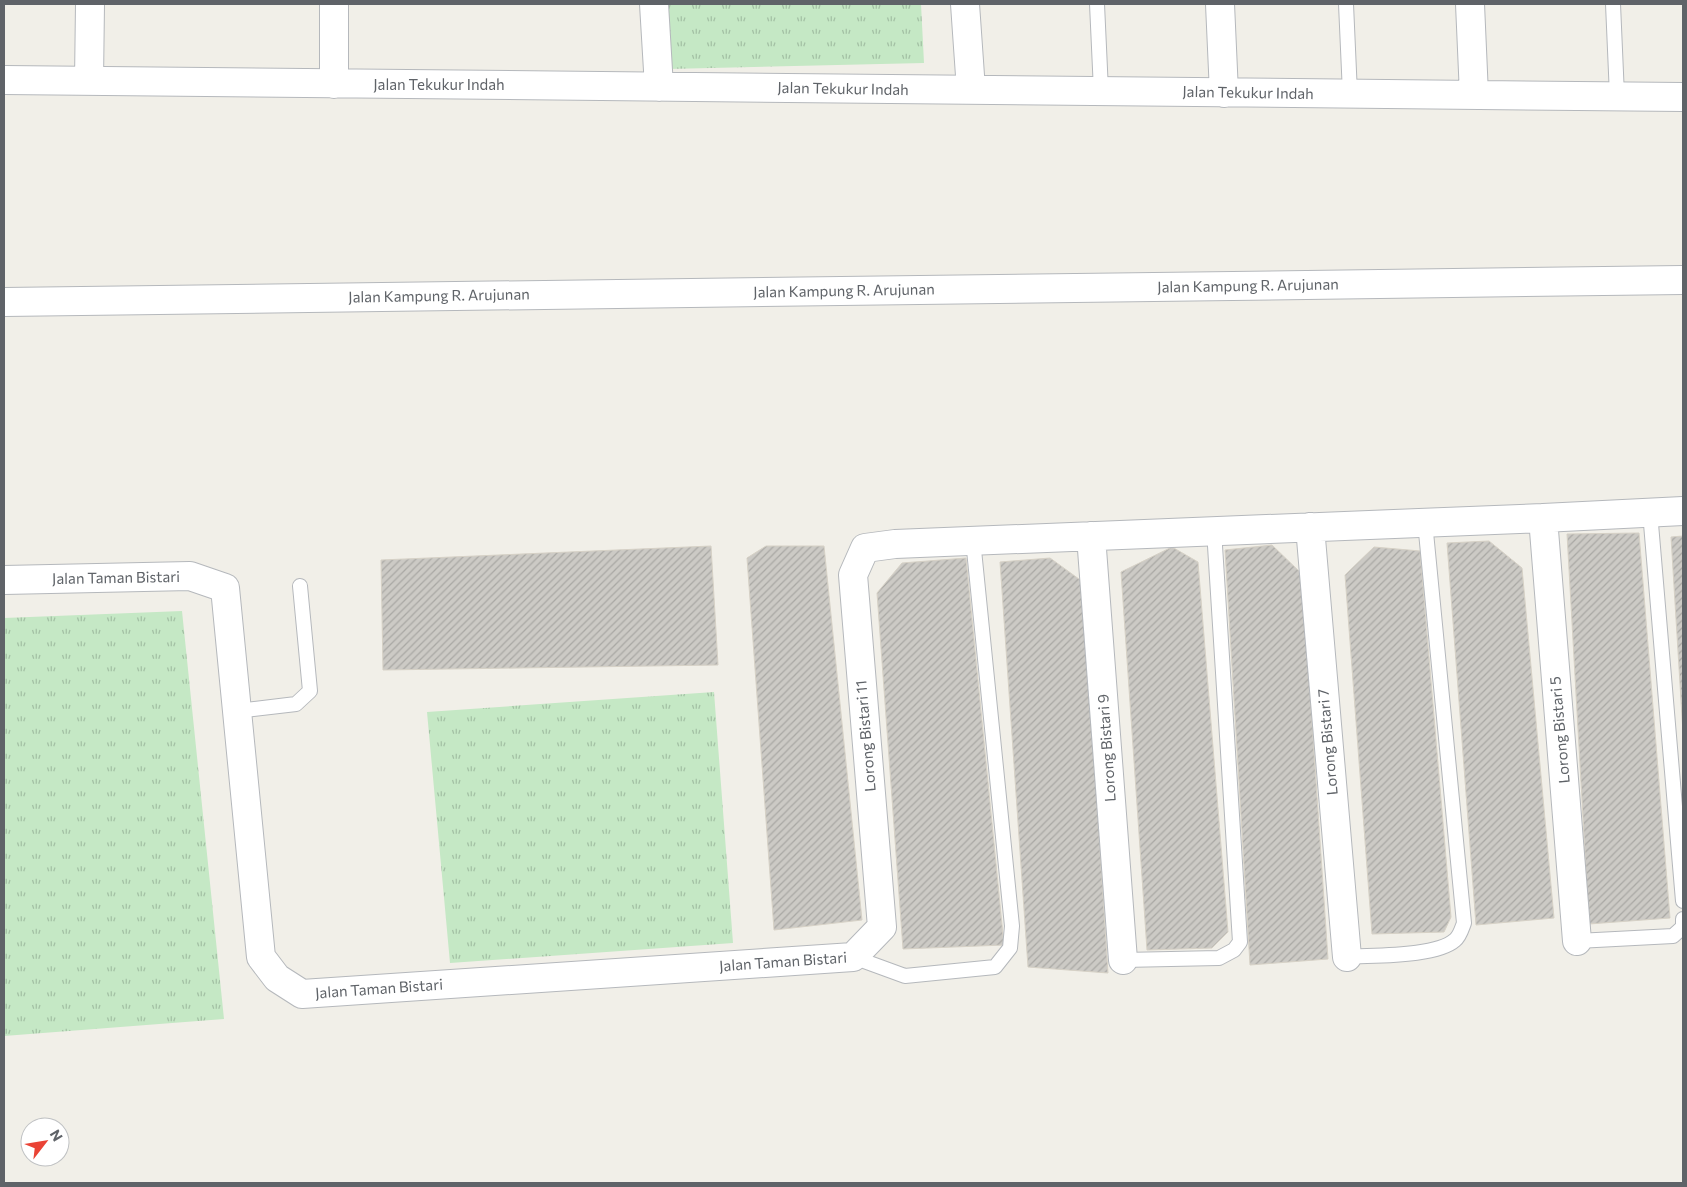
<svg xmlns="http://www.w3.org/2000/svg" width="1687" height="1187" viewBox="0 0 1687 1187" font-family="Commissioner,sans-serif">
  <defs>
    <pattern id="park-tufts" width="24" height="20" patternUnits="userSpaceOnUse" patternTransform="scale(1.25)"><rect width="24" height="20" fill="#c5e8c5"/><path d="M3 7l-1-3M5 7V3M7 7l1-3M15 17l-1-3M17 17v-4M19 17l1-3" fill="none" stroke="#a3c0a4"/></pattern>
    <pattern id="building-hatch" width="6" height="6" patternUnits="userSpaceOnUse" patternTransform="scale(1.25)"><rect width="6" height="6" fill="#cccac5"/><path d="M-1 1l2-2M0 6l6-6M5 7l2-2" fill="none" stroke="#a9a8a4"/></pattern>
  </defs>
  <rect width="100%" height="100%" fill="#f1efe8"/>
  <path fill="url(#park-tufts)" d="M664 4H921L924 63 668 69Z
    M182 611 224 1019 4 1036V618Z
    M714 692 733 943 450 963 427 712Z"/>
  <path fill="url(#building-hatch)" stroke="#d6d1c6" d="M1639 533 1670 918 1589 924 1567 534Z
    M1683 536V733L1671 537Z
    M1489 541 1522 568 1554 918 1476 925 1447 543Z
    M1272 545 1302 574 1328 959 1250 965 1225 550Z
    M711 546 718 665 383 670 381 560Z
    M766 546H824L862 920 774 930 747 558Z
    M1172 547 1198 562 1228 932 1212 948 1147 950 1121 572Z
    M1374 547 1420 551 1451 917 1444 932 1372 934 1345 575Z
    M966 558 1004 945 903 949 877 593 902 563Z
    M1050 558 1083 582 1108 973 1028 967 1000 562Z"/>
  <g fill="none" stroke-linecap="round" stroke-linejoin="round">
    <g stroke="#b5b8bc" stroke-width="16">
      <path id="service" d="M1097 4 1101 91
        M1346 4 1350 94
        M1613 4 1617 96
        M1650 512 1683 901
        M237 711 296 704 310 691 300 586
        M1577 941 1673 936 1683 927V919
        M853 957 905 976 995 967 1010 948 1012 926 973 540
        M1347 957C1373 955 1436 957 1455 940 1460 936 1462 928 1464 923L1425 522
        M1123 960 1219 958 1234 950 1240 942 1214 530"/>
    </g>
    <g stroke="#b5b8bc" stroke-width="30">
      <path id="minor" d="M334 4V84
        M654 4 659 87
        M965 4 971 90
        M1220 4 1224 93
        M1470 4 1474 95
        M4 80 1683 97
        M89 81 90 4
        M4 302 1683 280
        M1543 518 1577 941
        M1310 527 1347 957
        M1091 536 1123 960
        M4 580 190 576 225 588 261 957 277 978 302 994 853 957 882 927 853 575 865 548 895 544 1543 518 1683 511"/>
    </g>
    <use href="#service" stroke="#fff" stroke-width="14"/>
    <use href="#minor" stroke="#fff" stroke-width="28"/>
  </g>
  <g text-anchor="middle" stroke-width="4" stroke-linejoin="round" paint-order="stroke">
    <g font-size="15" fill="#5f6368" stroke="#fff">
      <text x="439" y="90">Jalan Tekukur Indah</text>
      <text transform="translate(843 89) rotate(1)" y="5">Jalan Tekukur Indah</text>
      <text transform="translate(1248 93) rotate(1)" y="5">Jalan Tekukur Indah</text>
      <text transform="translate(1248 286) rotate(-1)" y="5">Jalan Kampung R. Arujunan</text>
      <text transform="translate(844 291) rotate(-1)" y="5">Jalan Kampung R. Arujunan</text>
      <text transform="translate(439 296) rotate(-1)" y="5">Jalan Kampung R. Arujunan</text>
      <text transform="translate(116 578) rotate(-1)" y="5">Jalan Taman Bistari</text>
      <text transform="translate(1560 730) rotate(-95)" y="5">Lorong Bistari 5</text>
      <text transform="translate(866 736) rotate(-95)" y="5">Lorong Bistari 11</text>
      <text transform="translate(1328 742) rotate(-95)" y="5">Lorong Bistari 7</text>
      <text transform="translate(1107 748) rotate(-94)" y="5">Lorong Bistari 9</text>
      <text transform="translate(783 962) rotate(-4)" y="5">Jalan Taman Bistari</text>
      <text transform="translate(379 989) rotate(-4)" y="5">Jalan Taman Bistari</text>
    </g>
  </g>
  <rect width="1687" height="1187" fill="none" stroke="#5f6368" stroke-width="10"/>
  <g transform="translate(45 1142) rotate(59)"><circle r="24" fill="#ffffff" stroke="#bfc1c3"/>
  <path d="M0-4L9 19L0 12L-9 19Z" fill="#ea4335"/>
  <text y="-8" font-size="14" font-weight="bold" text-anchor="middle" fill="#5f6368">N</text>
  </g>
</svg>
